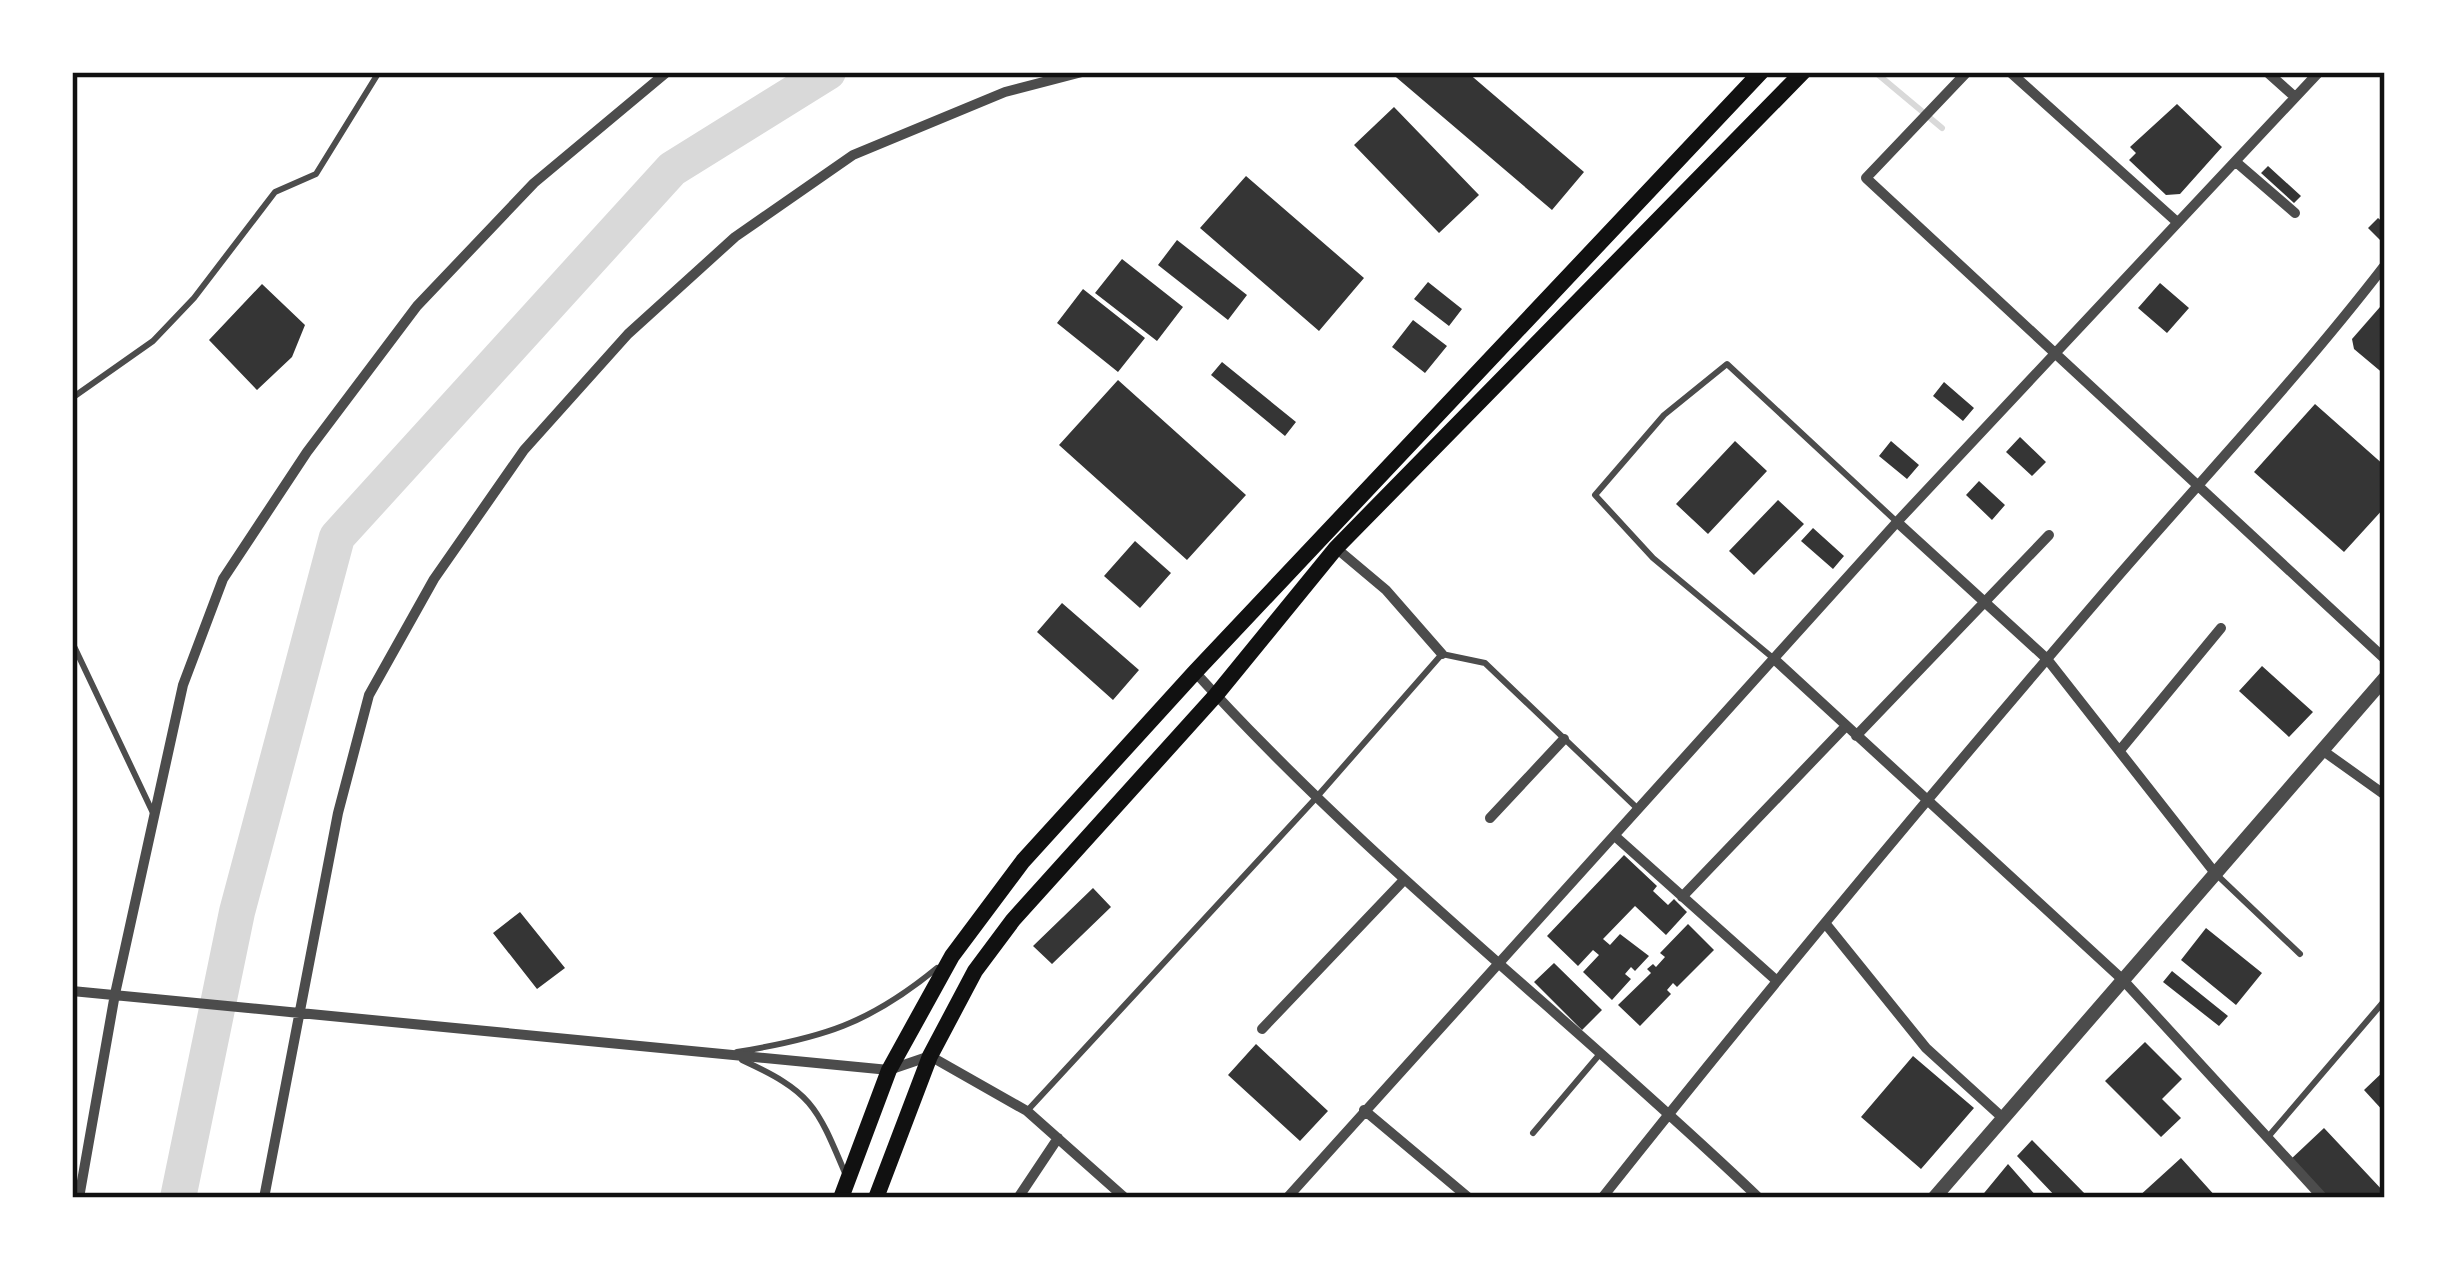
<svg xmlns="http://www.w3.org/2000/svg" width="2457" height="1270" viewBox="0 0 2457 1270" font-family="'Varela Round',sans-serif">
  <rect width="100%" height="100%" fill="#fff"/>
  <g fill="none" stroke-linecap="round" stroke-linejoin="round">
    <path stroke="#d9d9d9" stroke-width="6" d="M1875 72 1942 128"/>
    <path stroke="#d9d9d9" stroke-width="36" d="M178 1198 237 912 337 537 672 169 828 72"/>
  </g>
  <path fill="#353535" d="M1390 72H1467L1584 172 1552 210Z
    M2177 104 2222 147 2180 194 2166 195 2129 160 2136 153 2130 147Z
    M1394 107 1479 195 1439 233 1354 145Z
    M2268 166 2301 196 2294 203 2261 173Z
    M1246 176 1364 278 1319 331 1200 228Z
    M2378 218 2385 224V245L2368 228Z
    M1177 240 1247 295 1228 320 1158 265Z
    M1122 259 1183 307 1157 341 1095 293Z
    M1428 282 1462 309 1449 326 1414 299Z
    M2160 283 2189 308 2167 333 2138 308Z
    M262 284 305 325 292 357 257 390 209 340Z
    M1083 289 1145 338 1118 372 1057 323Z
    M2380 307 2385 311V375L2354 349 2352 339Z
    M1413 320 1447 346 1425 373 1392 347Z
    M1222 362 1296 422 1285 436 1211 375Z
    M1118 380 1246 495 1187 560 1059 445Z
    M1944 382 1974 408 1963 421 1933 396Z
    M2315 404 2385 466V507L2344 552 2254 472Z
    M2020 437 2046 462 2032 476 2006 452Z
    M1735 441 1767 471 1708 534 1676 504Z
    M1891 441 1919 465 1907 479 1879 456Z
    M1979 481 2005 505 1992 520 1966 495Z
    M1778 500 1804 524 1754 575 1729 551Z
    M1813 528 1844 556 1833 569 1801 541Z
    M1135 541 1171 573 1140 608 1104 576Z
    M1062 603 1139 670 1113 700 1037 632Z
    M2262 666 2313 712 2289 737 2239 691Z
    M1624 855 1657 886 1653 891 1668 905 1674 899 1687 912 1666 935 1635 906 1603 939 1610 945 1620 934 1649 956 1635 971 1631 967 1625 974 1631 979 1612 1000 1583 972 1599 955 1593 950 1578 966 1547 936Z
    M1093 888 1111 907 1052 964 1033 946Z
    M520 912 565 968 537 989 493 933Z
    M1688 924 1714 950 1677 987 1673 983 1667 990 1671 994 1640 1026 1618 1005 1651 973 1647 969 1653 964 1656 967 1665 957 1660 953Z
    M2206 928 2262 973 2236 1005 2181 960Z
    M1554 963 1602 1010 1582 1030 1534 982Z
    M2172 971 2228 1016 2219 1026 2163 982Z
    M2145 1042 2182 1079 2162 1099 2181 1118 2161 1137 2105 1081Z
    M1256 1044 1328 1111 1300 1141 1228 1075Z
    M1913 1056 1974 1108 1921 1169 1861 1117Z
    M2385 1070V1113L2364 1090Z
    M2324 1128 2385 1193V1198H2327L2290 1160Z
    M2032 1140 2089 1198H2057L2017 1156Z
    M2181 1158 2217 1198H2137Z
    M2008 1164 2038 1198H1980Z"/>
  <g fill="none" stroke-linecap="round" stroke-linejoin="round">
    <path stroke="#4c4c4c" stroke-width="6" d="M72 398 153 341 194 298 275 192 316 174 379 72
      M72 642 154 815
      M1773 658 1653 558 1595 495 1664 415 1727 364 1897 522
      M2217 875 2300 954
      M737 1052C822 1038 869 1024 937 968
      M742 1060C811 1092 816 1104 845 1173
      M1027 1111 1315 799 1442 654 1485 663 1638 809
      M1533 1133 1599 1055
      M2268 1137 2385 1000"/>
    <path stroke="#4c4c4c" stroke-width="10" d="M1967 72 1866 178 2385 659
      M2010 72 2177 222
      M2267 72 2295 97
      M2236 162 2295 213
      M1897 522 2047 659 2215 873
      M1336 548 1386 590 1442 654
      M1773 658 2123 980 2323 1198
      M1195 672C1368 863 1573 1020 1759 1198
      M1856 736 2049 535
      M2121 749 2221 628
      M2322 750 2385 795
      M1490 818 1564 739
      M1616 837 1777 981
      M1682 897 1846 726
      M1825 923 1926 1048 2004 1119
      M72 991 889 1070 930 1056 1027 1111 1125 1198
      M1262 1029 1403 881
      M1364 1110 1469 1198
      M79 1198 115 994 183 685 223 579 307 452 417 306 534 183 667 72
      M264 1198 338 813 369 695 434 579 524 450 628 334 735 237 853 155 1005 92 1082 72
      M1018 1198 1058 1138
      M1287 1198 1897 522 2319 72
      M1602 1198C1766 991 1935 789 2107 589 2200 481 2298 378 2385 265"/>
    <path stroke="#4c4c4c" stroke-width="14" d="M1934 1198 2385 678"/>
    <path stroke="#111" stroke-width="16" d="M841 1198 889 1070 952 956 1023 861 1195 672 1761 72
      M876 1198 930 1056 975 971 1013 920 1216 695 1336 548 1803 72"/>
  </g>
  <rect width="2457" height="1270" fill="none" stroke="#ffffff" stroke-width="150"/>
  <rect x="75" y="75" width="2307" height="1120" fill="none" stroke="#111" stroke-width="4.5"/>
</svg>
